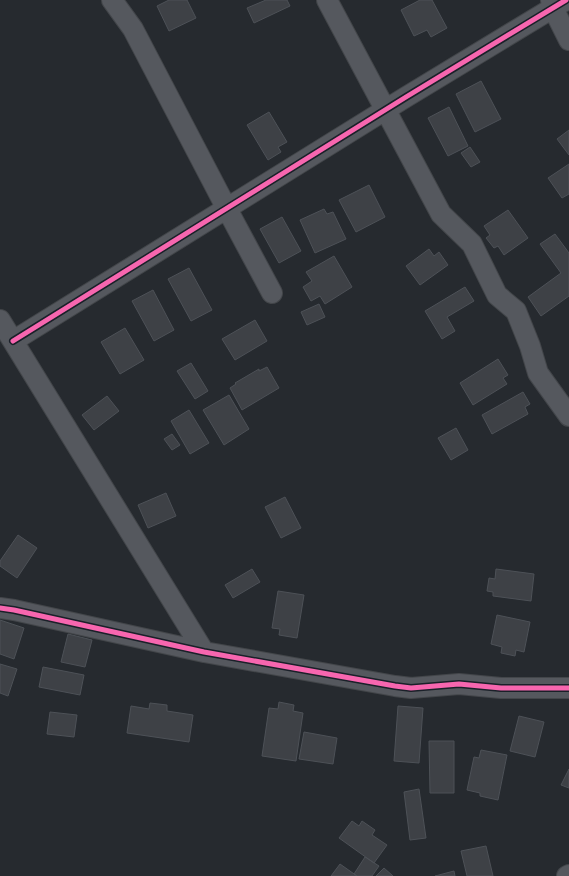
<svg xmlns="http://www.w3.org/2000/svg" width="569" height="876" viewBox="0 0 569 876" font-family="Commissioner,sans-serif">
  <rect width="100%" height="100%" fill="#262a2f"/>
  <path fill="#3e4146" stroke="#4d5157" d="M169 0H187L196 18 169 31 157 6Z
    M266 0H287L290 6 254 23 247 8Z
    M420 0H432L447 28 431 37 427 30 414 36 401 10Z
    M481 81 501 119 475 132 456 94Z
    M449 107 468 146 448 156 428 118Z
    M269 112 287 142 278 147 281 152 268 160 247 125Z
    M569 130V155L557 139Z
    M470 147 480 162 471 167 461 153Z
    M569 164V194L562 198 548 178Z
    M369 185 385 217 356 232 339 200Z
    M324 209 327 214 333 212 346 239 315 253 300 220Z
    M508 210 528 238 504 255 498 246 494 248 486 238 490 235 484 226Z
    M282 217 301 251 279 263 260 229Z
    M555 234 569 253V296L541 316 528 297 561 273 540 244Z
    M429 249 434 256 439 252 448 265 420 285 406 266Z
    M334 256 352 287 325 304 320 296 311 301 303 287 312 281 306 272Z
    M189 268 212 310 191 321 168 279Z
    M465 287 474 301 447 317 455 331 442 339 425 311Z
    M153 290 174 330 154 341 132 301Z
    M319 304 325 317 307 325 301 312Z
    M255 320 267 341 235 360 222 339Z
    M125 328 144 360 120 374 101 342Z
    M498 359 508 375 503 378 507 384 473 405 460 383Z
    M191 363 208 391 195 399 177 371Z
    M267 367 279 388 242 410 230 388 236 384 235 383 259 369V371Z
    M523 392 530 404 525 407 528 414 492 434 482 415Z
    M229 395 249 429 224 445 203 410Z
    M107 396 119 411 94 430 82 415Z
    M189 410 209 443 190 454 171 421Z
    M456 428 468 450 451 460 438 438Z
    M172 434 180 445 172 450 164 439Z
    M166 493 176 516 148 528 138 505Z
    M285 497 301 528 281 538 265 507Z
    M18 535 37 548 17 578 0 566V561Z
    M252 569 260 582 233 598 225 585Z
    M496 569 534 574 531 601 493 596V592L487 591 489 578 495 579Z
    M278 591 304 595 297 638 279 635 280 629 272 628Z
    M497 615 530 622 524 652 516 650 515 656 501 653 502 647 491 644Z
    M0 620 24 628 14 659 0 654Z
    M68 634 92 640 85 667 61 662Z
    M0 664 17 669 8 696 0 693Z
    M43 667 84 675 80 695 39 687Z
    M279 702 294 705 293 711 303 713 296 761 262 756 269 708 278 709Z
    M150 703 167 705V711L193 715 189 742 127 733 131 706 149 709Z
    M398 706 423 708 419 763 394 761Z
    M50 712 77 715 74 737 47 734Z
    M519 716 544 722 535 757 510 751Z
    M304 732 337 738 333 764 299 759Z
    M429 741H454V793H430Z
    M481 750 507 755 498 800 480 796V793L467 790 474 757 479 758Z
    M569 769V788L561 785Z
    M419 789 426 838 410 840 404 792Z
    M352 821 359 826 362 821 375 830 372 835 387 845 374 863 339 838Z
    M486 846 493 876H467L461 851Z
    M365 857 379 866 372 876H357L354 874Z
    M340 864 357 876H331Z
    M384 868 393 876H376Z
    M454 871 455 876H435Z"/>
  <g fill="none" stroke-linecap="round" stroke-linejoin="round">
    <g stroke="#43464a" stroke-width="22">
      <path id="minor" d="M112 0 133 29 227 209 272 293
        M327 0 441 214 472 244 497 295 516 311 530 346 538 373 569 416
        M551 0 553 8 569 40
        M0 320 204 652
        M13 341 406 97 566 0
        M0 608 14 610 204 652 395 686 411 688 459 684 501 688H569
        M567 876 569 875"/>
    </g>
    <use href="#minor" stroke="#55585e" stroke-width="20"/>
    <g stroke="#1a2029" stroke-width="8">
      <path id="cycleway" d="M13 341 406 97 566 0
        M0 608 14 610 204 652 395 686 411 688 459 684 501 688H569"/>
    </g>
    <use href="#cycleway" stroke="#f766af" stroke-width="5"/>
  </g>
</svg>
